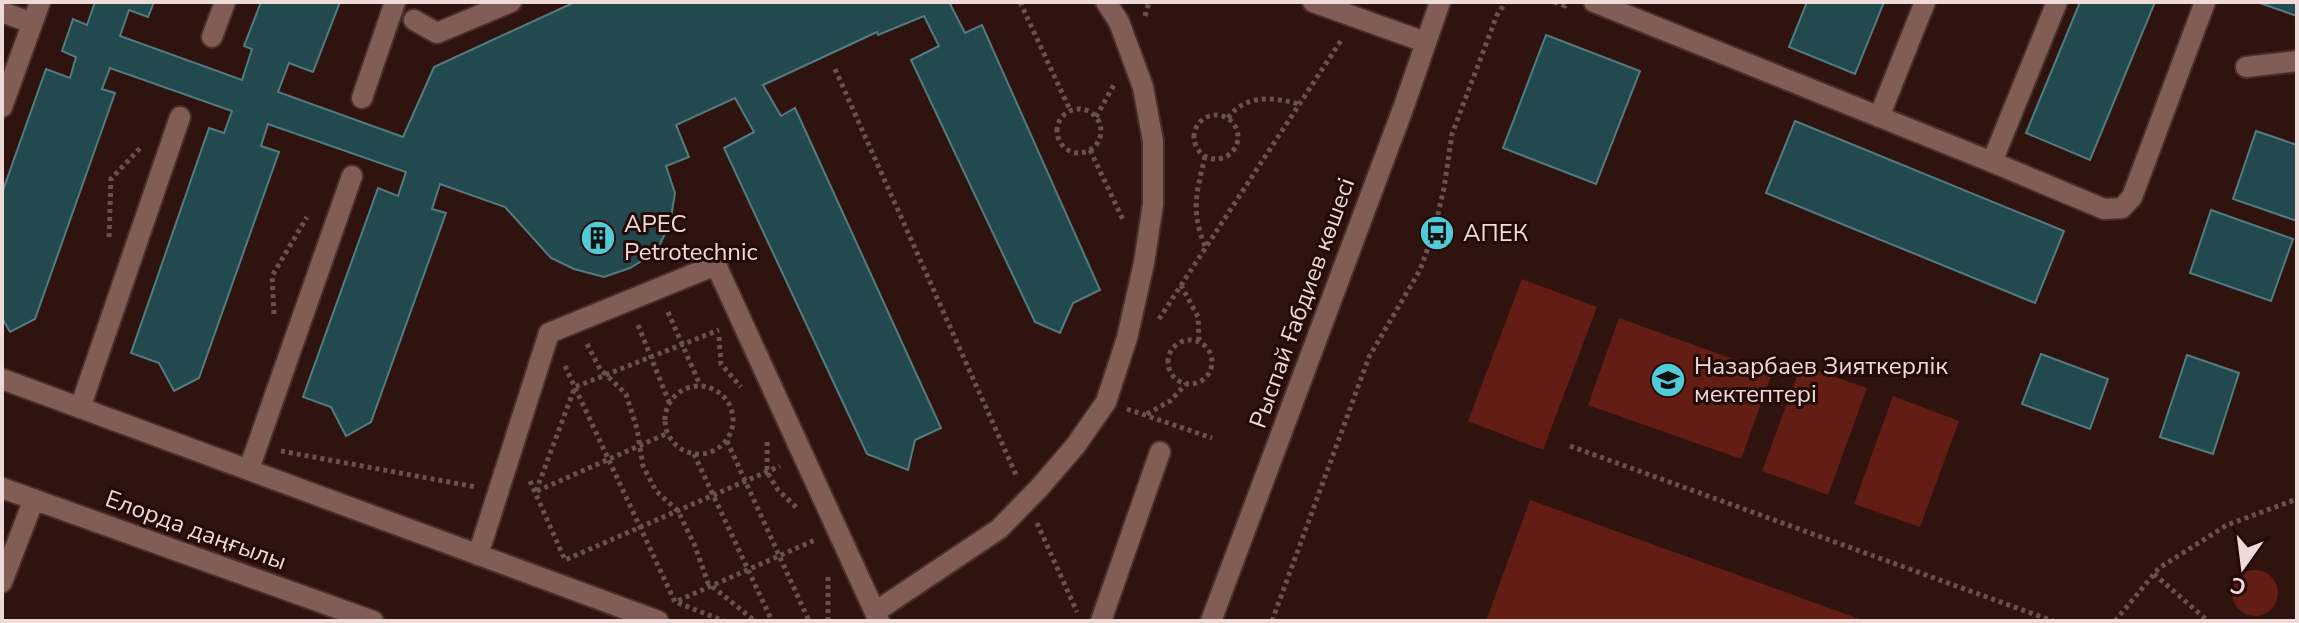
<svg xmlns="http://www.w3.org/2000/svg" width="2299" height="623" viewBox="0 0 2299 623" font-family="'Nunito Sans',sans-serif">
  <rect width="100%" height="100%" fill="#2f130f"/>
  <path fill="#631d14" d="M1522 279 1597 307 1543 450 1468 421Z
    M1619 318 1772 373 1741 459 1588 405Z
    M1801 365 1867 388 1828 495 1762 471Z
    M1893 396 1959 421 1920 527 1854 504Z
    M1530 500 1865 621H1486Z
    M2232 593a23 23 0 1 1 46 0a23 23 0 1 1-46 0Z"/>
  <path fill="#21494e" stroke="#537c81" stroke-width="2" d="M95 2H154L148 17 129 10 120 36 242 80 252 49 244 46 261 2H340L313 72 289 63 278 92 403 137 434 67 575 2H955L950 4 965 33 982 25 1100 290 1073 303 1060 333 1035 322 911 60 939 46 924 16 878 35 877 32 763 85 781 116 795 108 941 428 915 440 908 470 867 454 724 148 754 132 735 98 676 125 689 157 666 166 675 193 670 224 656 252 630 268 604 277 574 269 551 258 505 207 440 184 432 209 446 213 371 422 346 436 331 407 303 397 378 188 398 196 406 172 268 124 261 146 279 152 199 378 174 391 159 363 131 353 209 128 224 133 232 111 110 68 102 89 115 93 35 319 10 332 2 318V193L46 69 70 78 76 57 62 51 73 19 87 25Z
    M1807 2H1884L1855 74 1789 47Z
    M2080 2H2155L2090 160 2026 133Z
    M2257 2H2297V16Z
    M1546 35 1640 71 1596 184 1503 148Z
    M1795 121 2064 231 2035 303 1766 193Z
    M2256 131 2297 145V221L2233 199Z
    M2211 210 2293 239 2271 301 2190 273Z
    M2041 354 2108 379 2090 429 2022 404Z
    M2187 355 2239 373 2213 454 2160 437Z"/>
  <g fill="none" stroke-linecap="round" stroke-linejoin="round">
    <g stroke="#4a2f2b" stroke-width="24">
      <path id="minor" d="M1313 2 1425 42
        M1594 2 1992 162 2057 2
        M2 12 32 23
        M414 20 437 33 511 2
        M212 37 225 2
        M2246 67 2297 61
        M362 98 395 2
        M2 107 40 2
        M1879 117 1925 2
        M1992 162 2104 209 2122 208 2132 197 2205 2
        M2 379 658 621
        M80 408 180 117
        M249 469 352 176
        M2 488 373 621
        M478 555 549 333 716 265 879 621
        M2 582 34 499
        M875 612 999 529 1040 487 1076 445 1106 402 1127 338 1144 263 1153 204V141L1143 87 1119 22 1106 2
        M1101 621 1160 452
        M1211 621 1404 106 1440 2"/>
    </g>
    <path stroke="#6a514d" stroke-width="5" stroke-dasharray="4 4" stroke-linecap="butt" d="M1020 2 1070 110
      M1554 2 1565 6 1566 2
      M1145 16 1149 2
      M835 69 1017 477
      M1057 131a22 22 0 1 1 44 0a22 22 0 1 1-44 0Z
      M1194 137a22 22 0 1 1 44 0a22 22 0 1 1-44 0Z
      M1096 117 1115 83
      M1228 118C1245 94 1273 97 1299 104
      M1090 150 1124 222
      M109 237 111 179 141 147
      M1205 246C1190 210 1197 192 1205 156
      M1181 285 1198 317 1199 340
      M668 312 700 385
      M274 314 272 276 307 217
      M1159 319 1342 39
      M638 325 669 402
      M719 337 721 364 741 387
      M1168 362a22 22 0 1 1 44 0a22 22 0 1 1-44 0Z
      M587 344 600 369 626 394 637 429 643 466 656 491 678 511 695 546 708 583 755 621
      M565 366 675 602 815 540
      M665 420a34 34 0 1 1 68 0a34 34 0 1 1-68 0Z
      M1127 409 1212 438
      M1147 414 1170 401 1186 384
      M727 441 809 621
      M767 442V472L778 490 797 508
      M1570 446 2053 621
      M281 451 476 487
      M694 454 772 621
      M530 481 565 560 780 466
      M536 491 575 387 719 330
      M537 491 668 433
      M1037 523 1077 612
      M2154 574 2208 621
      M678 603 724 621
      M828 621V574
      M1272 621 1369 357 1420 270 1434 231 1444 188 1452 134 1497 15 1506 2
      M2115 621 2159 568 2227 525 2297 499"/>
    <use href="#minor" stroke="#825d56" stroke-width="20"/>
  </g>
  <defs>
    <g id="bus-disc" transform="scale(1.8)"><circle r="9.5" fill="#52cbd8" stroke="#240a07"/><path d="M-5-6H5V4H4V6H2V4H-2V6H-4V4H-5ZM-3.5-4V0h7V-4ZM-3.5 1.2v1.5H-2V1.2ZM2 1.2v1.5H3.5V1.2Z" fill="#111"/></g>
    <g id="building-disc" transform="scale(1.8)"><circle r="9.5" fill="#52cbd8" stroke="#240a07"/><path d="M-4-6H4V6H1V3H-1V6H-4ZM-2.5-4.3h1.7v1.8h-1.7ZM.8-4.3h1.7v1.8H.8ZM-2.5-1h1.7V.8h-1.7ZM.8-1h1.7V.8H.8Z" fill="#111"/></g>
    <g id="school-disc" transform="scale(1.8)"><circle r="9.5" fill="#52cbd8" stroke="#240a07"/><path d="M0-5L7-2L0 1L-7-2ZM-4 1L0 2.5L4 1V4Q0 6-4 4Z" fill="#111"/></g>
  </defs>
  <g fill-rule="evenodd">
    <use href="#bus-disc" x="1437" y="233"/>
    <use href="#building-disc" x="598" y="238"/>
    <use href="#school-disc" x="1668" y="380"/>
  </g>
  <g text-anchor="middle" stroke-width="6" stroke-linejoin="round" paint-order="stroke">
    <g font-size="24" fill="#eedad6" stroke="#240a07" text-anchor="start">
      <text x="624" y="232">APEC<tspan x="624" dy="28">Petrotechnic</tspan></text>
      <text x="1463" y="241">АПЕК</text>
      <text x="1694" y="374">Назарбаев Зияткерлік<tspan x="1694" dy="28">мектептері</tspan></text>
    </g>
    <g font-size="24" fill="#eedad6" stroke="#240a07">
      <text transform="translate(1302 303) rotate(-70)" y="8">Рыспай Ғабдиев көшесі</text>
      <text transform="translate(196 530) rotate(20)" y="8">Елорда даңғылы</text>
    </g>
  </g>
  <rect width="2299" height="623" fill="none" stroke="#eedad6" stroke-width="8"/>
  <g transform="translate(2243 567) rotate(194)" stroke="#240a07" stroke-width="6" paint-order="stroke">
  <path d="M0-6L14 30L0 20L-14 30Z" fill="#eedad6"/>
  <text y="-12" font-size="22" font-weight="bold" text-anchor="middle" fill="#eedad6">С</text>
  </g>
</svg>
